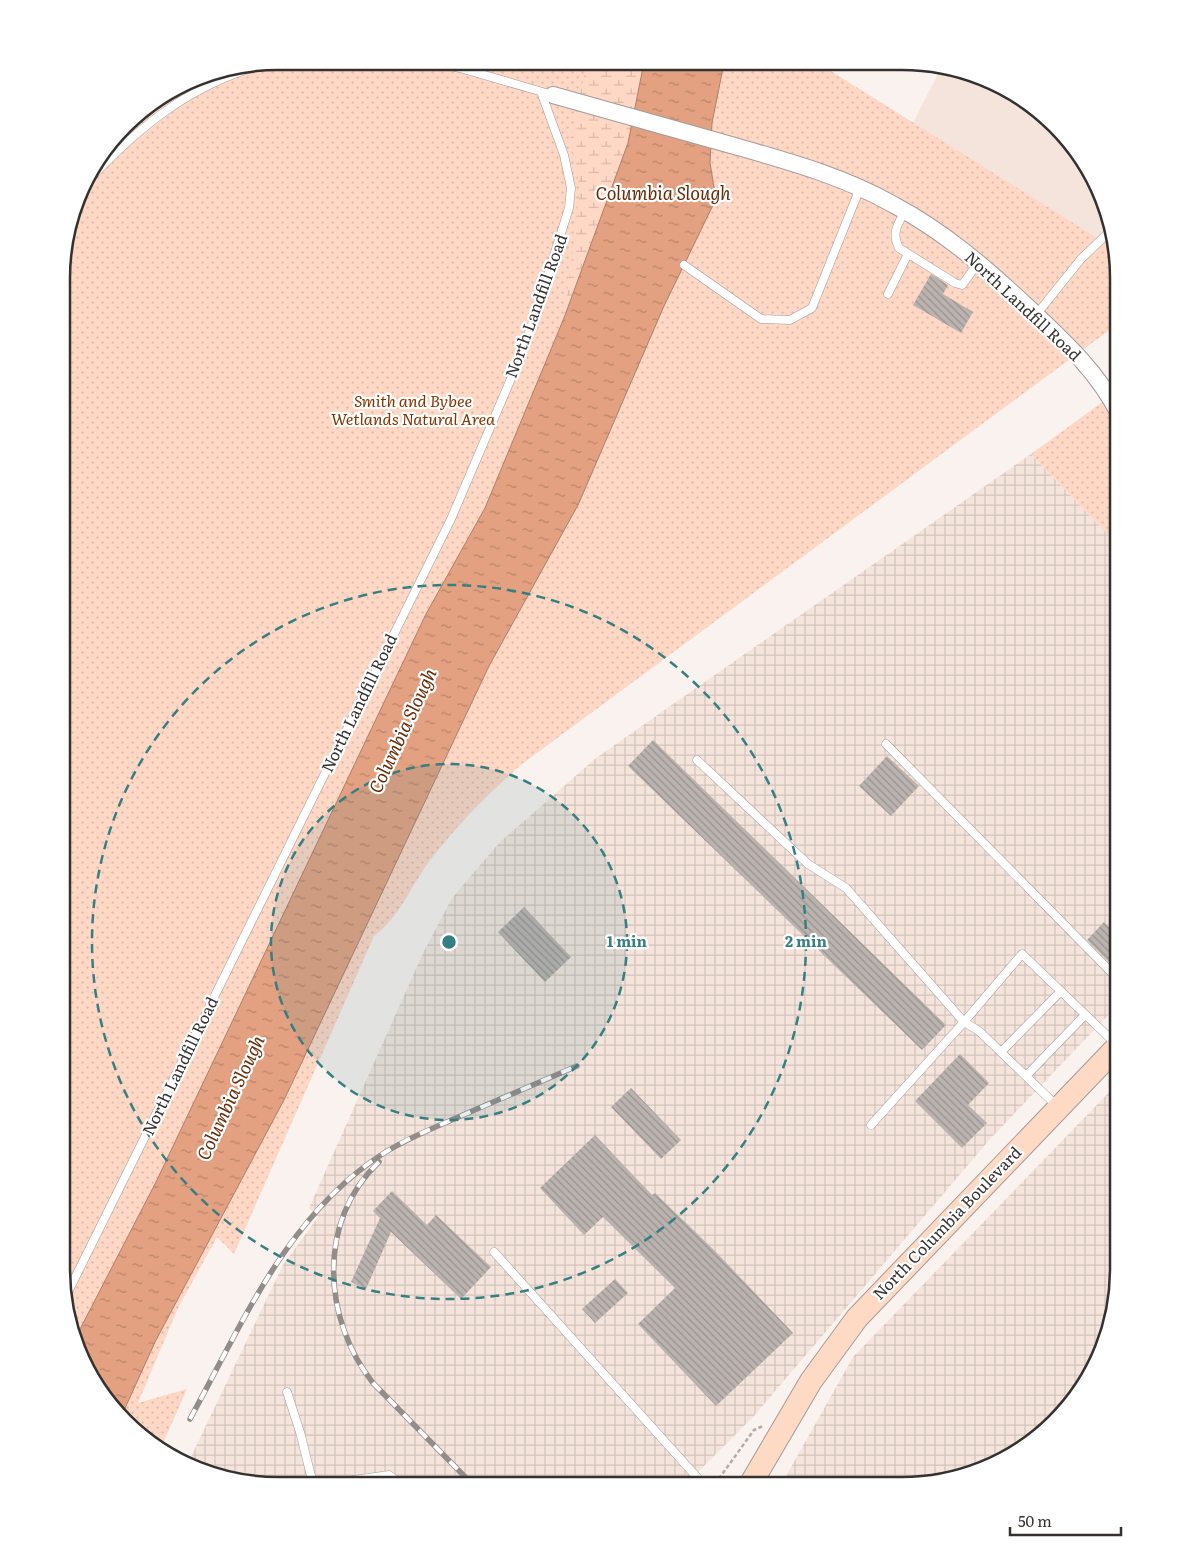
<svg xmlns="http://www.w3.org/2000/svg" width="1180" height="1547" viewBox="0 0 1180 1547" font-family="Literata,serif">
  <defs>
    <pattern id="industrial-grid" width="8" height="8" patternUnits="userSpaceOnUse" patternTransform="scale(1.25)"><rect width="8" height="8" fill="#f4e4dc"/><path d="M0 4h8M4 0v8" fill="none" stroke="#d2c4bd"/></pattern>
    <pattern id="grass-dots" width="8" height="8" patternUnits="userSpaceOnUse" patternTransform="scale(1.25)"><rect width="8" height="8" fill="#fed7c5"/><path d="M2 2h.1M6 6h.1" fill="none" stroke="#dab9aa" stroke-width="1.8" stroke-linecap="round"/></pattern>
    <pattern id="wetland-marsh" width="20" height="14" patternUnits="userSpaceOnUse" patternTransform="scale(1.25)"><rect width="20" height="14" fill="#fed7c5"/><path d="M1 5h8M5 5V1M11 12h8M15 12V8" fill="none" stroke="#dab9aa"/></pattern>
    <pattern id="water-ripples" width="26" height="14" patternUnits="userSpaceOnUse" patternTransform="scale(1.25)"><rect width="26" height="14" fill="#e3a181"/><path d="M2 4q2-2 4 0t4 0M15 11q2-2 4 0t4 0" fill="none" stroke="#b9846a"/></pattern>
    <pattern id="building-back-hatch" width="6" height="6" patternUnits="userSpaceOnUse" patternTransform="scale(1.25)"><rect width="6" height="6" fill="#bbb3af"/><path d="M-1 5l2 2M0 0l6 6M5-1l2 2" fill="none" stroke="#99928f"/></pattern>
  </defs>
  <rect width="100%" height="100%" fill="#faf2ee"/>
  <path fill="#f4e4dc" d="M942 66 985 78 1034 106 1096 182 1112 247 913 123Z"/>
  <path fill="url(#industrial-grid)" d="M1031 454 1119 546 1118 1005 991 1138 754 1416 685 1485 250 1484 189 1461 283 1265 318 1217 309 1208 423 953 452 898 499 843 596 758Z
    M1118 1083V1283L1107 1339 1082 1390 1045 1432 998 1463 902 1486 781 1485 853 1357Z"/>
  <path fill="url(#grass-dots)" d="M278 61 818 63 1112 247 1119 278V323L522 764C489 793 458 824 431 859 412 884 400 917 374 936L234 1254 217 1237 178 1308 138 1403 187 1389 160 1450 115 1412 84 1365 61 1269 63 249 90 170 135 115 208 73Z
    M1119 390V546L1031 454Z"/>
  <path fill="url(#wetland-marsh)" d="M587 62H644L628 143 564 318 580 188 570 140Z"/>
  <path fill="url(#water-ripples)" stroke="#ae7f68" d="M644 62 724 63 712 123 710 163 716 199 664 306 578 505 489 666 284 1100 156 1340 121 1417 84 1365 77 1335 156 1182 426 614 485 508 564 318 628 143Z"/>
  <path fill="url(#building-back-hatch)" d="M931 274 948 285 943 294 973 312 961 333 913 305Z
    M653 740 946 1025 922 1050 628 766Z
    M887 756 919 786 891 816 859 786Z
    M524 907 571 957 545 982 498 932Z
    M1104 922 1118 936V971L1087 940Z
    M960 1054 989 1083 968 1105 987 1123 962 1148 915 1101Z
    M631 1088 681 1140 661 1159 611 1107Z
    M595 1135 652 1195 655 1193 715 1251 793 1333 716 1406 638 1324 675 1288 603 1217 584 1235 540 1188Z
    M392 1191 427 1225 436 1215 491 1267 461 1299 391 1232 366 1289 351 1282 380 1218 373 1211Z
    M615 1279 628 1293 595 1323 582 1309Z"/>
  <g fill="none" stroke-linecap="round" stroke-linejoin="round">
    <g stroke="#a39b98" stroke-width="9">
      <path id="lane" d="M432 62 460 68 546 93
        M86 183C140 125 194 81 273 62
        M905 211C898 224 891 233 899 248L955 283 962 285 979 262
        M684 265 761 319 790 320 812 308 860 188
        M888 294 908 254
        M1036 315 1081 259 1108 233
        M886 744 1118 979
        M697 760 808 864 846 888 964 1022 1022 954 1116 1044
        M1001 1052 1061 991
        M1026 1076 1085 1015
        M871 1125 964 1022 979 1031 1058 1107
        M494 1252 704 1485
        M67 1294 451 519 516 367 535 316 569 208 571 188 564 155 541 92
        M287 1392 300 1432 313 1484
        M326 1484 389 1475 401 1484"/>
    </g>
    <g stroke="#a39b98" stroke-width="18">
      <path id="street" d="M553 95C612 112 672 128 731 145 787 161 843 176 894 205 945 232 987 269 1029 308 1063 340 1098 372 1119 414"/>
    </g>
    <g stroke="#a39b98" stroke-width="24">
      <path id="secondary" d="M750 1485 811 1381 857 1318 1118 1046"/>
    </g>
    <path stroke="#b2aca9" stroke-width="2.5" stroke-dasharray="4 2.5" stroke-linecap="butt" d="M715 1484 754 1430 763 1426"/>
    <use href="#lane" stroke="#fff" stroke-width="8"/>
    <use href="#street" stroke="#fff" stroke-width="16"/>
    <use href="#secondary" stroke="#fed9c4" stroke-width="22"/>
    <g stroke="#928d8a" stroke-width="5.5">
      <path id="rail" d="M379 1162C316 1221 323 1320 373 1383L473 1485
        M190 1419C243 1322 288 1214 384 1153 409 1137 436 1127 463 1115 501 1099 539 1082 577 1066"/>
    </g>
    <use href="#rail" stroke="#fff" stroke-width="4" stroke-dasharray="11" stroke-linecap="butt"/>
  </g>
  <circle cx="449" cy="942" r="178" fill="#367f80" fill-opacity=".12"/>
  <g fill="none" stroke="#367f80" stroke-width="2.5" stroke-dasharray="9 6">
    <circle cx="449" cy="942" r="178"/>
    <circle cx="449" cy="942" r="357"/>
  </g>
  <g text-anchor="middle" stroke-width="4.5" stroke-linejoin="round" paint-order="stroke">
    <g font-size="16" fill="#34312f" stroke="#fff">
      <text transform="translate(536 306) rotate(-70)" y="6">North Landfill Road</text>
      <text transform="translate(1023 306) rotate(43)" y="6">North Landfill Road</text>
      <text transform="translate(359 703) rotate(-64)" y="6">North Landfill Road</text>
      <text transform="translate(180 1066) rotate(-64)" y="6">North Landfill Road</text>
      <text transform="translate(947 1223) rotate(-46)" y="6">North Columbia Boulevard</text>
    </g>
    <g font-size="16" font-style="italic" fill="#833600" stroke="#fff">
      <text x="413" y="407">Smith and Bybee<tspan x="413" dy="18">Wetlands Natural Area</tspan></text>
    </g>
    <g font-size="18" font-style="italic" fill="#672c07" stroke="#fff">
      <text x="663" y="200">Columbia Slough</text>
      <text transform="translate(403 731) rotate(-65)" y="6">Columbia Slough</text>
      <text transform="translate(231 1098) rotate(-65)" y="6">Columbia Slough</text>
    </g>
  </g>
  <path d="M0 0H1180V1547H0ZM278 70H902A208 208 0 0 1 1110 278V1269A208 208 0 0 1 902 1477H278A208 208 0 0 1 70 1269V278A208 208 0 0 1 278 70Z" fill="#fff" fill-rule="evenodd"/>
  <path fill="none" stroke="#34312f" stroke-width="2.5" d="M278 70H902A208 208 0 0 1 1110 278V1269A208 208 0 0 1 902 1477H278A208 208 0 0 1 70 1269V278A208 208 0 0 1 278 70Z"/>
  <circle cx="449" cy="942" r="8" fill="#367f80" stroke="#fff" stroke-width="2.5"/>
  <g font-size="15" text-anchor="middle" font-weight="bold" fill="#367f80" stroke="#fff" stroke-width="4.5" stroke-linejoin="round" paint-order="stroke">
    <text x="627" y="947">1 min</text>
    <text x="806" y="947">2 min</text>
  </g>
  <path d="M1010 1527v8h111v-8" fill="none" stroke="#34312f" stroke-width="2.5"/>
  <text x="1018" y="1527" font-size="15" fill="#34312f" stroke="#ffffff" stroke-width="4" paint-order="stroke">50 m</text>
</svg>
